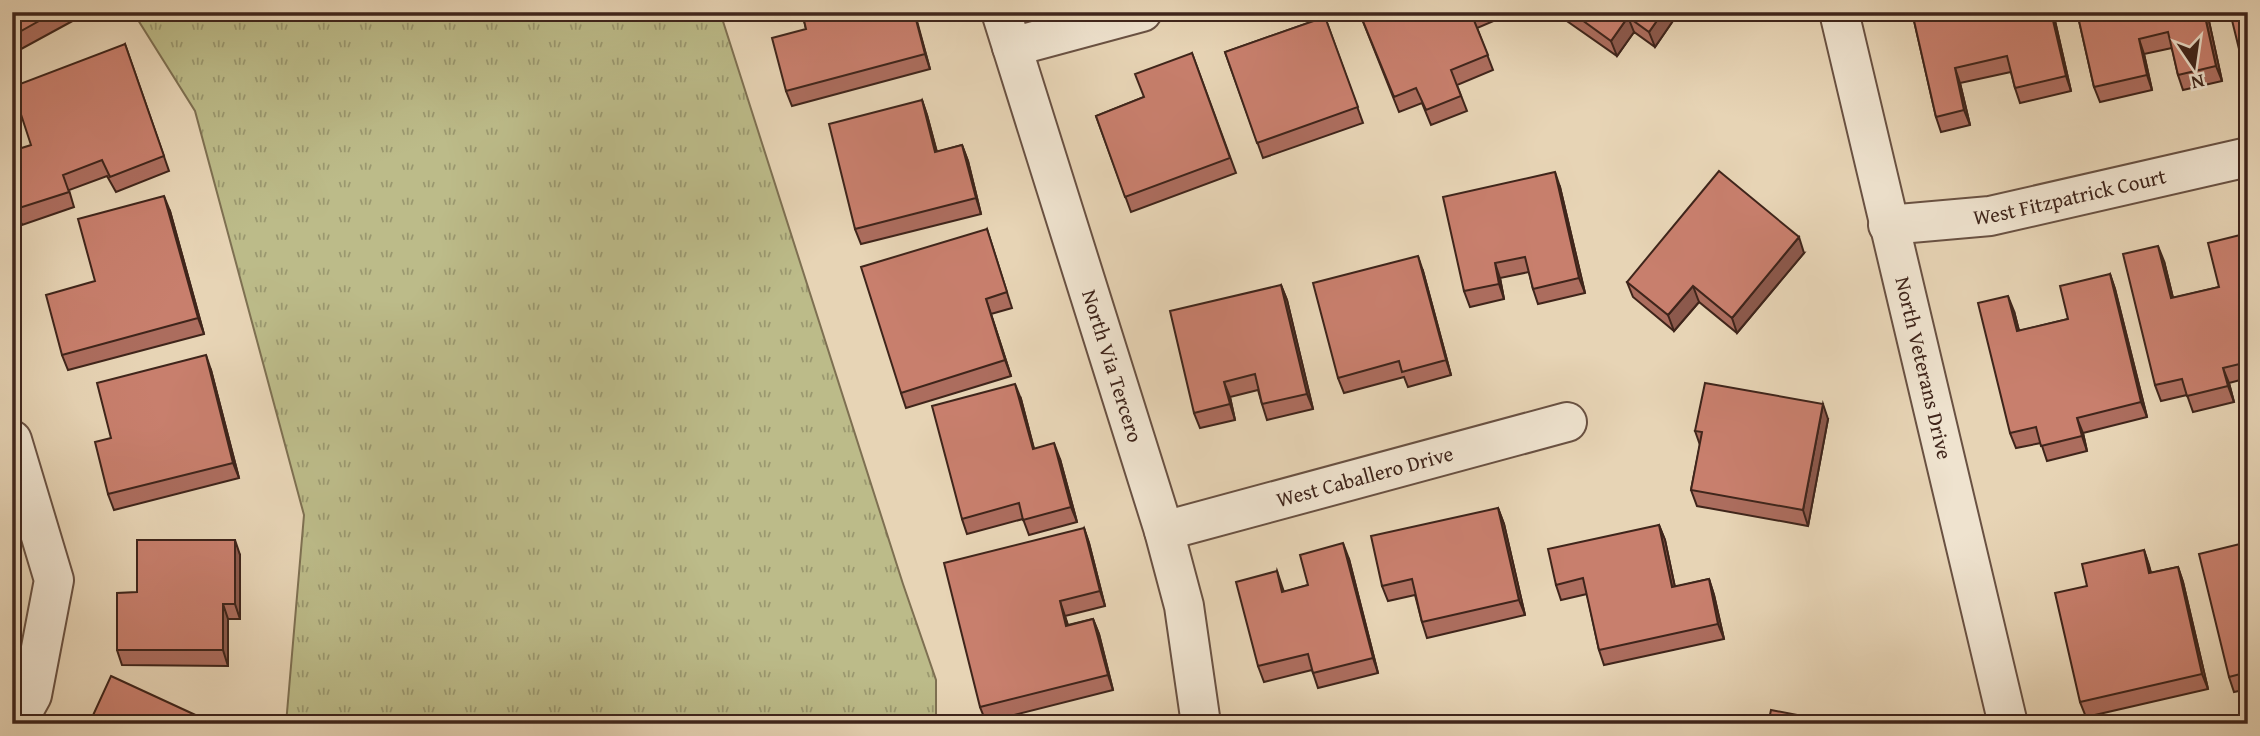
<svg xmlns="http://www.w3.org/2000/svg" width="2260" height="736" viewBox="0 0 2260 736" font-family="'Gentium Book Plus',serif">
  <defs>
    <pattern id="grass-tufts" width="24" height="20" patternUnits="userSpaceOnUse" patternTransform="scale(1.75)"><rect width="24" height="20" fill="#bcbb89"/><path d="M3 7l-1-3M5 7V3M7 7l1-3M15 17l-1-3M17 17v-4M19 17l1-3" fill="none" stroke="#9a986f"/></pattern>
  </defs>
  <rect width="100%" height="100%" fill="#e7d4b5"/>
  <filter id="stains"><feTurbulence type="fractalNoise" baseFrequency=".00286" numOctaves="4"/><feColorMatrix values="0 0 0 0 .2 0 0 0 0 .09 0 0 0 0 .02 0 0 0 .5 -.17"/></filter>
  <radialGradient id="worn" r=".72"><stop offset=".6" stop-color="#630" stop-opacity="0"/><stop offset="1" stop-color="#630" stop-opacity=".3"/></radialGradient>
  <path fill="url(#grass-tufts)" stroke="#7e7052" stroke-width="2" d="M133 12H720L903 584 936 680V724H286L304 515 195 111Z"/>
  <g fill="none" stroke-linecap="round" stroke-linejoin="round">
    <g stroke="#695142" stroke-width="42">
      <g id="street">
        <path id="s1" d="M1001 12 1164 531 1184 606 1201 724"/>
        <path id="s2" d="M1839 12 2008 724"/>
        <path d="M1012 47 1142 12"/>
        <path id="s3" d="M1888 225 1990 216 2248 157"/>
        <path d="M12 440 54 580 32 695 16 724"/>
        <path id="s4" d="M1164 531 1567 422"/>
      </g>
    </g>
    <use href="#street" stroke="#efe3cf" stroke-width="38"/>
  </g>
  <path fill="#ac6d5e" stroke="#3f251b" stroke-width="2" d="M12 12H89L12 54Z
    M802 12H914L930 69 792 106 786 91 806 29Z
    M1364 12H1493L1496 20 1477 28 1493 70 1457 85 1467 111 1431 125 1422 103 1399 112 1360 14Z
    M1554 12H1679L1655 47 1634 32 1617 56Z
    M1912 12H2053L2071 91 2020 103 2015 88 2011 72 1960 83 1970 125 1941 132 1936 117Z
    M2077 12H2207L2222 81 2183 90 2178 75 2172 48 2144 54 2152 90 2100 102 2094 87Z
    M2248 12V68L2245 69 2240 53Z
    M1325 17 1363 123 1263 158 1225 52Z
    M125 44 169 171 116 192 107 176 69 190 74 207 22 225 12 197 31 145Z
    M1192 53 1236 173 1131 212 1096 116 1144 97Z
    M922 100 927 115 937 152 962 145 968 161 981 214 861 244 855 229Z
    M1560 187 1585 293 1538 304 1533 289 1529 272 1500 278 1504 299 1470 307 1464 291Z
    M170 211 204 334 68 370 62 355 95 281Z
    M987 229 1012 308 991 314 1011 376 906 408 901 393Z
    M2248 233V378L2229 383 2234 402 2193 412 2187 395 2161 401 2155 385 2164 261 2173 298 2219 287Z
    M1804 253 1737 333 1699 302 1674 331 1633 297 1627 282Z
    M1423 271 1451 375 1408 387 1404 377 1344 393 1338 378Z
    M2110 274 2115 289 2147 417 2083 433 2087 451 2047 461 2041 443 2016 448 2010 433 2014 311 2019 331 2068 319Z
    M1281 285 1287 300 1313 409 1267 420 1262 404 1258 390 1230 397 1235 420 1200 428 1194 413Z
    M211 370 239 478 114 510 108 494 111 438Z
    M1021 399 1034 449 1060 459 1077 522 1029 535 1023 519 967 534 962 519Z
    M1828 419 1808 526 1697 506 1691 490 1700 445 1695 431Z
    M1498 508 1504 524 1525 615 1427 638 1422 622 1415 595 1388 601 1382 586Z
    M1659 525 1665 540 1675 587 1709 579 1714 595 1724 639 1604 665 1599 650 1587 594 1561 600 1556 585Z
    M1084 528 1089 543 1105 606 1065 616 1068 625 1093 619 1099 634 1113 690 986 722 980 707Z
    M2248 542V689L2234 692 2229 677Z
    M2144 550 2151 573 2178 567 2183 582 2208 689 2086 717 2080 702 2087 586Z
    M240 555V619H228V666L122 665 117 650 137 592Z
    M1349 559 1378 673 1318 688 1312 670 1264 682 1258 666 1277 571 1284 592 1308 585Z"/>
  <path fill="#8c594c" stroke="#3f251b" stroke-width="2" d="M914 12 917 21 930 69 925 54Z
    M1663 12H1679L1655 47 1649 32Z
    M2051 12H2053L2071 91 2066 76Z
    M2204 12H2207L2222 81 2216 66Z
    M1628 17 1634 32 1617 56 1611 41Z
    M2139 39 2144 54 2152 90 2147 75Z
    M1955 68 1960 83 1970 125 1964 110Z
    M922 100 927 115 941 168 935 152Z
    M962 145 968 161 981 214 976 198Z
    M1555 172 1560 187 1585 293 1579 278Z
    M164 196 170 211 204 334 198 318Z
    M1799 237 1804 253 1737 333 1732 318Z
    M2158 246 2164 261 2177 314 2171 298Z
    M1418 256 1423 271 1451 375 1446 360Z
    M1495 263 1500 278 1504 299 1499 284Z
    M2110 274 2115 289 2147 417 2141 402Z
    M1281 285 1287 300 1313 409 1307 394Z
    M1693 286 1699 302 1674 331 1668 315Z
    M2008 296 2014 311 2023 346 2017 331Z
    M986 299 991 314 1011 376 1005 360Z
    M206 355 211 370 239 478 233 463Z
    M2223 368 2229 383 2234 402 2228 386Z
    M1224 382 1230 397 1235 420 1230 404Z
    M1015 384 1021 399 1038 464 1033 449Z
    M1823 404 1828 419 1808 526 1803 510Z
    M2077 418 2083 433 2087 451 2082 436Z
    M1054 443 1060 459 1077 522 1071 507Z
    M1498 508 1504 524 1525 615 1519 600Z
    M1659 525 1665 540 1678 602 1672 587Z
    M1084 528 1089 543 1105 606 1100 591Z
    M235 540 240 555V619L235 604Z
    M1343 543 1349 559 1378 673 1373 658Z
    M2144 550 2149 565 2155 589 2149 573Z
    M2178 567 2183 582 2208 689 2202 674Z
    M1709 579 1714 595 1724 639 1718 624Z
    M1060 601 1065 616 1072 641 1066 626Z
    M223 604 228 619V666L223 650Z
    M1093 619 1099 634 1113 690 1108 675Z"/>
  <path fill="#c87f6d" stroke="#3f251b" stroke-width="2" d="M12 12H55L12 36Z
    M802 12H914L925 54 786 91 772 38 806 29Z
    M1364 12H1473L1471 13 1488 55 1451 70 1461 96 1426 110 1416 88 1394 97 1360 14Z
    M1571 12H1663L1649 32 1628 17 1611 41Z
    M1912 12H2051L2066 76 2015 88 2007 56 1955 68 1964 110 1936 117Z
    M2077 12H2204L2216 66 2178 75 2168 32 2139 39 2147 75 2094 87Z
    M2230 12H2248V51L2240 53Z
    M1325 17 1358 107 1257 143 1225 52Z
    M125 44 164 156 110 177 102 160 63 175 69 192 16 209 12 197V151L31 145 12 87Z
    M1192 53 1230 158 1125 197 1096 116 1144 97 1135 74Z
    M922 100 935 152 962 145 976 198 855 229 829 124Z
    M1719 171 1799 237 1732 318 1693 286 1668 315 1627 282Z
    M1555 172 1579 278 1533 289 1525 257 1495 263 1499 284 1464 291 1443 197Z
    M164 196 198 318 62 355 46 295 95 281 78 219Z
    M987 229 1007 292 986 299 1005 360 901 393 861 267Z
    M2248 233V362L2223 368 2228 386 2187 396 2182 379 2155 385 2123 254 2158 246 2171 298 2219 287 2208 243Z
    M1418 256 1446 360 1402 372 1399 361 1338 378 1313 283Z
    M2110 274 2141 402 2077 418 2082 436 2041 446 2036 427 2010 433 1978 303 2008 296 2017 331 2068 319 2060 286Z
    M1281 285 1307 394 1262 404 1255 374 1224 382 1230 404 1194 413 1170 311Z
    M206 355 233 463 108 494 95 442 111 438 97 383Z
    M1705 383 1823 404 1803 510 1691 490 1702 432 1695 431Z
    M1015 384 1033 449 1054 443 1071 507 1023 520 1019 503 962 519 932 406Z
    M1498 508 1519 600 1422 622 1412 579 1382 586 1371 536Z
    M1659 525 1672 587 1709 579 1718 624 1599 650 1583 578 1556 585 1548 549Z
    M1084 528 1100 591 1060 601 1066 626 1093 619 1108 675 980 707 944 563Z
    M137 540H235V604H223V650H117V593L137 592Z
    M2248 542V672L2229 677 2199 554Z
    M1343 543 1373 658 1313 673 1308 654 1258 666 1236 582 1277 571 1282 592 1308 585 1300 555Z
    M2144 550 2149 573 2178 567 2202 674 2080 702 2055 593 2087 586 2082 564Z
    M111 676 215 724H89Z
    M1771 710 1834 722V724H1768Z"/>
  <g text-anchor="middle" stroke-width="7" stroke-linejoin="round" paint-order="stroke">
    <g font-size="21" fill="#3f251b" stroke="#efe3cf">
      <text dy="7" stroke="none"><textPath href="#s3" startOffset="184">West Fitzpatrick Court</textPath></text>
      <text dy="7" stroke="none"><textPath href="#s1" startOffset="371">North Via Tercero</textPath></text>
      <text dy="7" stroke="none"><textPath href="#s2" startOffset="366">North Veterans Drive</textPath></text>
      <text dy="7" stroke="none"><textPath href="#s4" startOffset="208">West Caballero Drive</textPath></text>
    </g>
  </g>
  <rect width="2260" height="736" fill="none" stroke="#e7d4b5" stroke-width="42"/>
  <rect x="14" y="14" width="2232" height="708" fill="none" stroke="#3f251b" stroke-width="3.5"/>
  <rect x="21" y="21" width="2218" height="694" fill="none" stroke="#3f251b" stroke-width="2"/>
  <g transform="translate(2194 66) rotate(167)" stroke="#efe3cf" stroke-width="5" paint-order="stroke">
  <path d="M0-5L12 26L0 18L-12 26Z" fill="#3f251b"/>
  <text y="-10" font-size="19" font-weight="bold" text-anchor="middle" fill="#3f251b">N</text>
  </g>
  <rect width="100%" height="100%" filter="url(#stains)"/>
  <rect width="100%" height="100%" fill="url(#worn)"/>
</svg>
